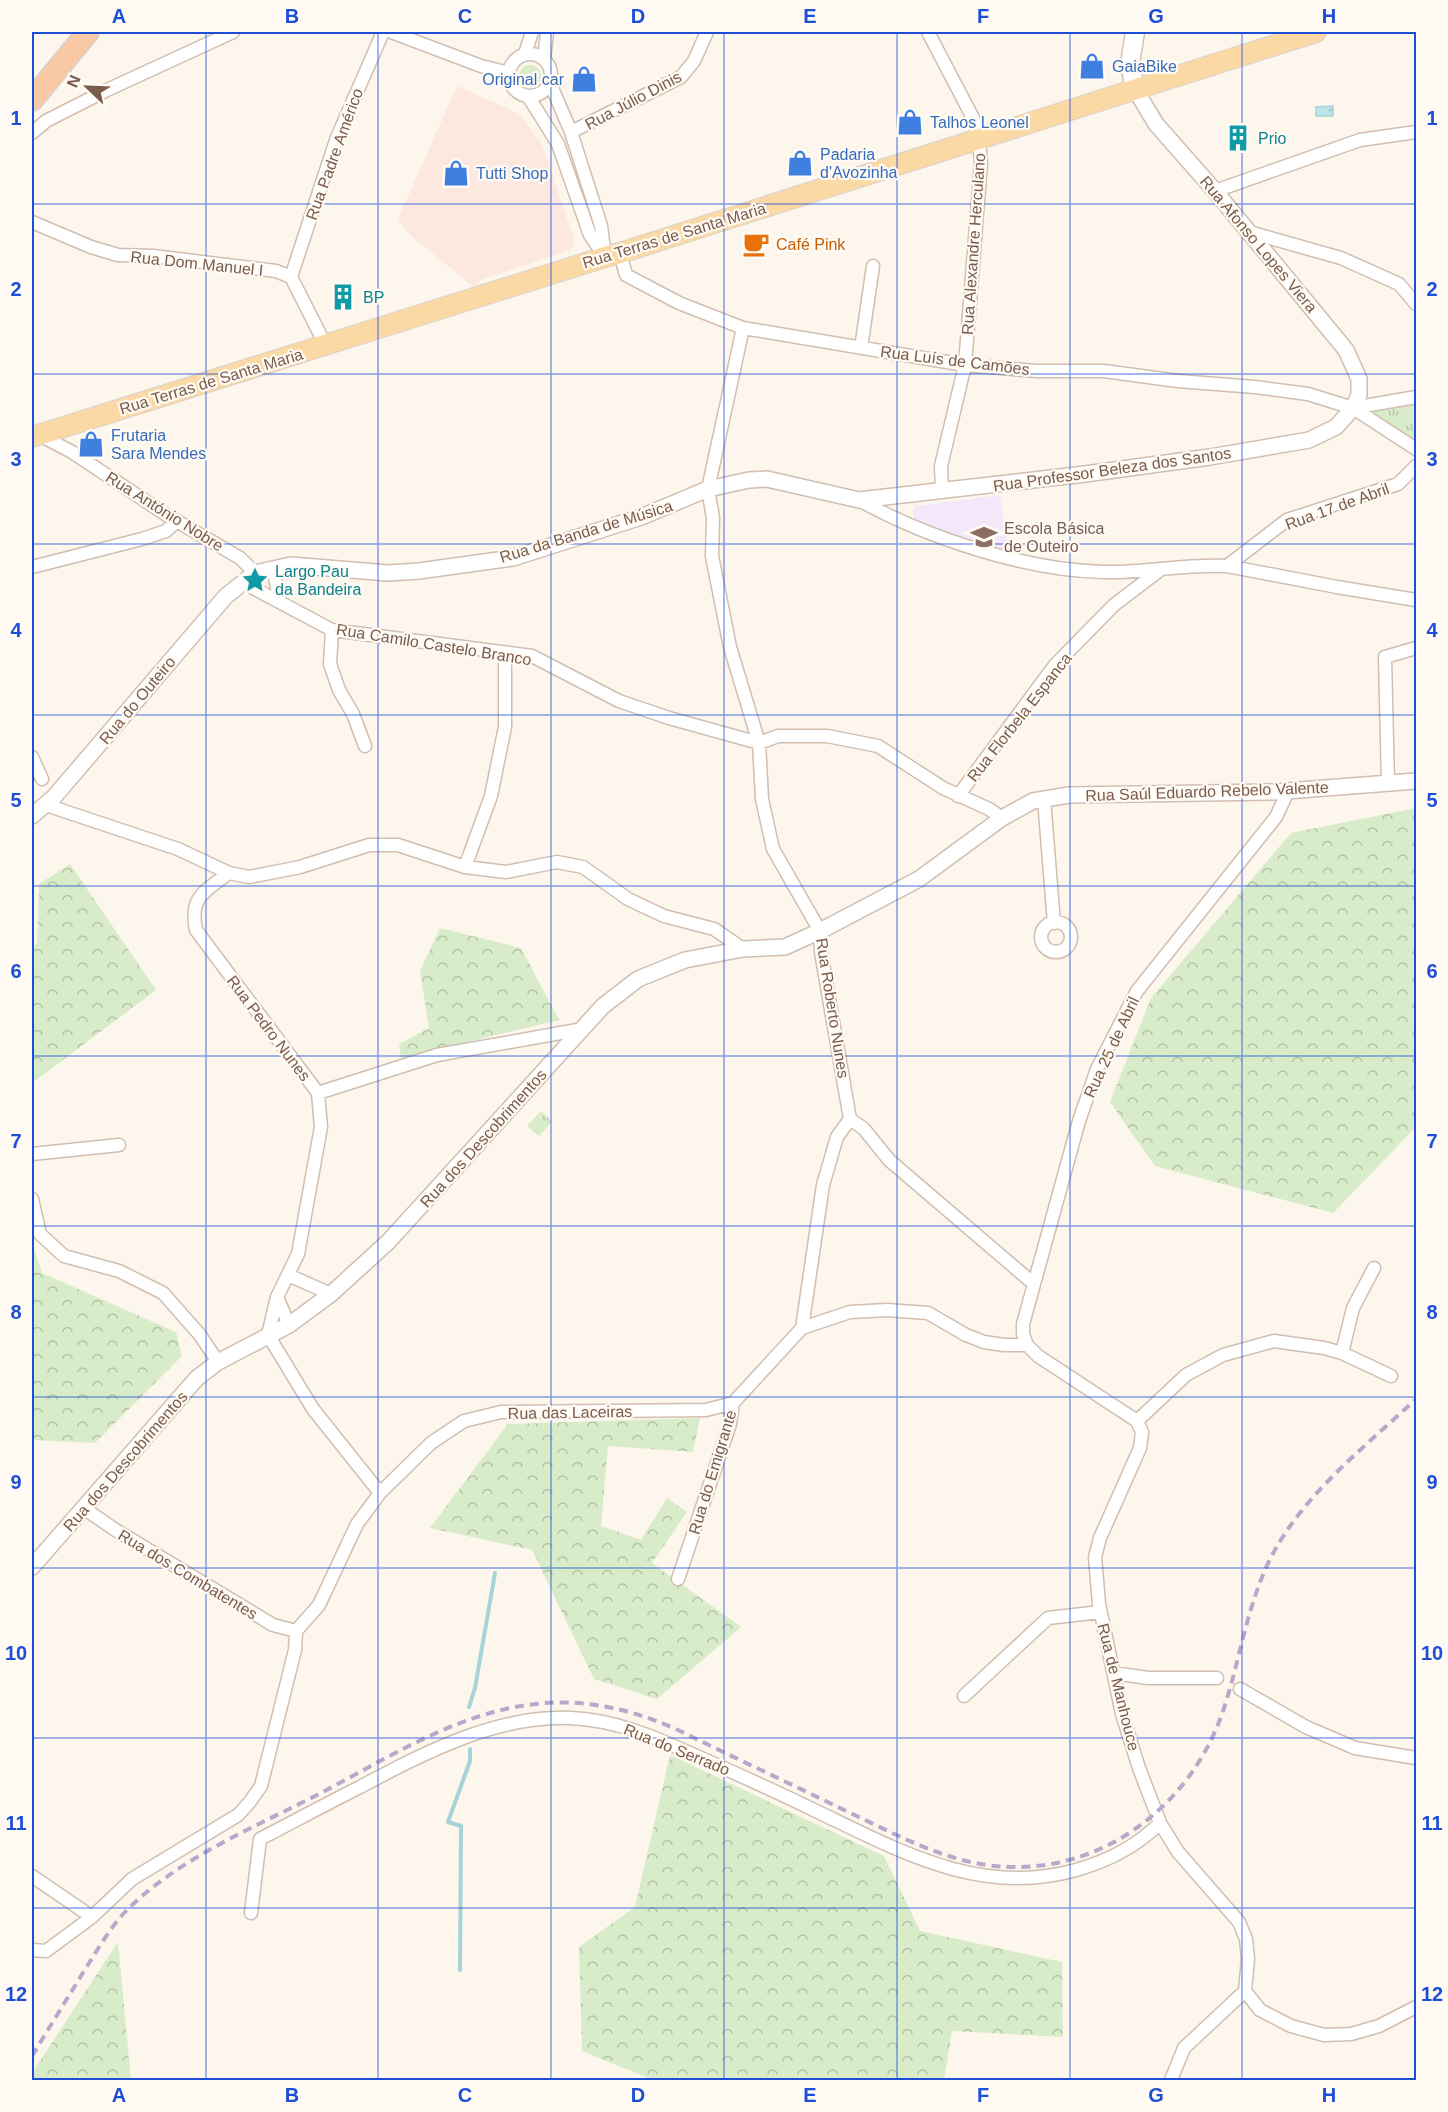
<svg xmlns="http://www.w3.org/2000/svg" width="1448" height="2112" viewBox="0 0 1448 2112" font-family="Helvetica,sans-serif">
  <defs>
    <pattern id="grass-tufts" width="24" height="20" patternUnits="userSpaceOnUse" patternTransform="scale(1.5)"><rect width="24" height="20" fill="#d8ecc9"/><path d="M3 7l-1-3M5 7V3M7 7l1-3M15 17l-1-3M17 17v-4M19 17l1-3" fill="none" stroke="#b4c2a5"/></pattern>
    <pattern id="forest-crowns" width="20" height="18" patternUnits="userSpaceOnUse" patternTransform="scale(1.5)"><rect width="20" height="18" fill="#d8ecc9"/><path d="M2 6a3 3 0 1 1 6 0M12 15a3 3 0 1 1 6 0" fill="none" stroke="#b4c2a5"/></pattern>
    <pattern id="water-ripples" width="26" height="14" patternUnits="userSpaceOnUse" patternTransform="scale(1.5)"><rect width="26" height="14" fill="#bfe3e8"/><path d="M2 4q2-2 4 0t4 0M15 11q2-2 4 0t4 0" fill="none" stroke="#a0bbbe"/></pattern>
  </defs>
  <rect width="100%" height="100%" fill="#fdf6ec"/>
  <path fill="#fde8e0" d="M457 86 507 108 521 116 543 146 574 240 571 250 482 279 474 287 411 236 398 219Z"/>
  <path fill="#f3e8fa" d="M1000 495 1009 554 914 521 913 518V511L916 506Z"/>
  <path fill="url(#grass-tufts)" d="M519 76a11 11 0 1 1 22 0a11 11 0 1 1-22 0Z
    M1416 400V445L1364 412Z
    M541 1111 552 1122 539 1136 527 1126Z"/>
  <path fill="url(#forest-crowns)" d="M1416 808V1127L1333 1213 1155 1166 1110 1102 1151 998 1291 833Z
    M70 864 156 990 35 1081 32 1079V950L37 942 39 884Z
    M440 928 521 948 559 1020 401 1058 399 1044 429 1028 420 971Z
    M32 1242 42 1273 176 1332 182 1356 95 1443 32 1440Z
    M700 1418 693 1452 608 1446 601 1526 641 1540 667 1498 687 1512 652 1563 741 1627 657 1699 594 1679 532 1550 430 1528 508 1424Z
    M670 1755 884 1856 920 1931 1062 1962 1063 2037 952 2031 944 2080H649L648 2078 582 2051 579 1947 635 1907Z
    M118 1942 131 2080H32V2073Z"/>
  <path fill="url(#water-ripples)" stroke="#a5d3da" stroke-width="1.5" d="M1333 106V116H1316V107Z"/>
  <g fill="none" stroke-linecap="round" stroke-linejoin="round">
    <path stroke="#a5d3da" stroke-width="4" d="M469 1707 475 1688 495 1573
      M460 1970 461 1826 448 1822 470 1761V1749"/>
    <g stroke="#d1beb0" stroke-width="15">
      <path id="minor" d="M391 32 481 66 509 73
        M928 32 973 118 979 139 981 163 965 365 941 466 942 491
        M509 75a21 21 0 1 1 42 0a21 21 0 1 1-42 0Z
        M525 54 532 32
        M544 59 547 32
        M550 83 571 132 601 226 605 257
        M528 96 558 144 590 235 603 254
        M571 132 681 77 694 61 707 32
        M32 133 46 121 107 90 233 32
        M1215 191 1360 140 1416 132
        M32 222 91 247 118 255 153 256 276 271 291 277 326 346
        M1249 232 1341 258 1399 284 1416 304
        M620 253 626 275 679 303 743 328 965 365 1036 371H1104L1178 381 1255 387 1308 394 1353 408 1416 449
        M291 277 336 140 383 32
        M743 328 708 489 713 518 712 556 730 647 759 743 762 799 773 849 820 931 821 952 850 1119 864 1129 889 1160 1034 1284
        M861 348 873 266
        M1353 408 1416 397
        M38 434 72 452 168 516 240 558 255 573
        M859 500C927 538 1025 570 1103 572 1144 573 1185 564 1227 566L1337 587 1416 600
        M1227 566 1287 520 1398 484 1416 466
        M32 567 142 539 166 531 177 521
        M273 568 280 602
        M242 582 332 630 532 656 619 701 669 718 759 743
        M332 630 330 664 339 690 353 714 365 746
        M759 743 778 736H827L878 746 943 788 989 809 1002 818
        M32 757 42 779
        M1388 783 1385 657 1416 648
        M958 796 1055 665 1114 605 1160 570
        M1044 799 1054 923
        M46 805 178 849 229 873 249 877 300 867 369 845H398L465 867 506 872 557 862 583 867 628 899 664 916 714 929 743 949
        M465 867 491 796 505 727V653
        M229 873C205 891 189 897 196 930L318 1093 321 1127 298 1254 277 1297 289 1325
        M1041 937a15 15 0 1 1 30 0a15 15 0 1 1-30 0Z
        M318 1093 437 1055 583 1029
        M32 1154 119 1145
        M32 1199 40 1234 64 1256 119 1271 163 1293 200 1335 218 1362
        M288 1275 331 1294
        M277 1297 268 1335 313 1409 380 1493
        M802 1328 823 1185 837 1137 850 1119
        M1027 1345 1023 1334V1324L1079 1121 1097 1069 1137 991 1276 817 1288 791
        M1342 1353 1353 1308 1374 1268
        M1137 1421 1142 1432 1140 1448 1100 1538 1095 1557 1099 1604 1122 1714 1139 1768 1160 1823 1178 1852 1239 1922 1246 1939 1248 1959 1245 1991 1184 2048 1171 2080
        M1137 1421 1186 1375 1223 1355 1274 1341 1324 1348 1342 1353 1391 1376
        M85 1509 114 1529 273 1625 296 1631
        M678 1579 730 1424 733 1403 802 1328 850 1312 887 1310 928 1313 966 1335 984 1342 1004 1345H1027L1038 1356 1137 1421
        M1114 1673 1148 1678H1217
        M1240 1689 1306 1727 1355 1748 1416 1758
        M964 1696 1048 1618 1100 1612
        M32 1876 92 1917
        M251 1913 260 1839C293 1822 326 1804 360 1787 424 1753 496 1715 571 1718 615 1720 652 1736 692 1754 733 1772 775 1791 816 1811 900 1851 980 1897 1076 1870 1108 1861 1136 1847 1160 1823
        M32 1950 46 1951 92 1917 132 1879 238 1815 249 1803 261 1786 295 1650 296 1631 319 1605 357 1524 380 1493 431 1443 464 1421 501 1412 706 1410 733 1403
        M1245 1991 1260 2010 1291 2026 1324 2035 1351 2034 1379 2026 1416 2007"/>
    </g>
    <g stroke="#d1beb0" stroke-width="18">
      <path id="tertiary" d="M32 816 54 797 226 596 255 573 291 565 388 573 419 571 513 558 641 517 708 489 749 480 767 479 859 500 1085 474 1210 457 1309 440 1336 427 1353 408 1359 395V379L1346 350 1215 191 1156 124 1135 89
        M32 1567 197 1378 218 1362 289 1325 331 1294 388 1242 603 1006 638 979 685 960 743 949 785 947 820 931 919 879 1002 818 1033 801 1069 795 1273 792 1416 781"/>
    </g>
    <g stroke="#d6c0b0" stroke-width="21">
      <path id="secondary" d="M1135 32 1130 64 1135 89"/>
    </g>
    <g stroke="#dad1cd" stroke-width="22">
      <path id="primary" d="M32 437 605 257 620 253 1316 32"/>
    </g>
    <g stroke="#dad1cd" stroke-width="24">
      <path id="trunk" d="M32 100 88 32"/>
    </g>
    <use href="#minor" stroke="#fff" stroke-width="12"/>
    <use href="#tertiary" stroke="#fff" stroke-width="15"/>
    <use href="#secondary" stroke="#fff" stroke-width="18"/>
    <use href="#primary" stroke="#fbd9a5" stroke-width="20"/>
    <use href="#trunk" stroke="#f9c8a4" stroke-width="21"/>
    <path stroke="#b9a8c9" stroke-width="4" stroke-dasharray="9 6" stroke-linecap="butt" d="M32 2056C49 2028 67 1999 84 1971 97 1951 109 1929 126 1911 177 1859 255 1827 319 1794 388 1758 458 1712 536 1704 585 1698 634 1710 678 1730 733 1757 789 1783 844 1810 883 1828 921 1849 962 1860 1076 1890 1184 1821 1222 1714 1241 1659 1247 1599 1276 1548 1310 1489 1367 1445 1416 1399"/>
  </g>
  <path fill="none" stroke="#1d4ed8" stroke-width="1.5" stroke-opacity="0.55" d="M206 32V2080M378 32V2080M551 32V2080M724 32V2080M897 32V2080M1070 32V2080M1242 32V2080M32 204H1416M32 374H1416M32 544H1416M32 715H1416M32 886H1416M32 1056H1416M32 1226H1416M32 1397H1416M32 1568H1416M32 1738H1416M32 1908H1416"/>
  <defs>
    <g id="shop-bare" transform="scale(2.07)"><path d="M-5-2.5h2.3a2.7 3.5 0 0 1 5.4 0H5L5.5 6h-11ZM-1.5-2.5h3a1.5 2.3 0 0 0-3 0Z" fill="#3f7fe0" stroke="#fffaf3" stroke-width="2.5" paint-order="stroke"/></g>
    <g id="building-bare" transform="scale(2.07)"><path d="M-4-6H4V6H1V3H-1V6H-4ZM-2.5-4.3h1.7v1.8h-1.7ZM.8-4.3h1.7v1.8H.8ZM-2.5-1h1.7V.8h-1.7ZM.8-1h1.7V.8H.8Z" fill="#0f9aa8" stroke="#fffaf3" stroke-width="2.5" paint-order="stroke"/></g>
    <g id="cafe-bare" transform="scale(2.07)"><path d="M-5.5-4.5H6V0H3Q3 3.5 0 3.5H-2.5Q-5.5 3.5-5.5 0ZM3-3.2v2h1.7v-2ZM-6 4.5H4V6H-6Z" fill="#e8710a" stroke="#fffaf3" stroke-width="2.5" paint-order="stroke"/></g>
    <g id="school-bare" transform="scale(2.07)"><path d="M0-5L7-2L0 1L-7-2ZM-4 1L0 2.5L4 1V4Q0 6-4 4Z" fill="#8d6e63" stroke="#fffaf3" stroke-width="2.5" paint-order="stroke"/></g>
    <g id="sight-bare" transform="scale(2.07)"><path d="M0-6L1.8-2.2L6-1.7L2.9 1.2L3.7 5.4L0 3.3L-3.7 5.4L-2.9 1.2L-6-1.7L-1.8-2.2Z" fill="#0f9aa8" stroke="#fffaf3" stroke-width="2.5" paint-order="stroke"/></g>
  </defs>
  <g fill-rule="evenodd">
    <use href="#shop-bare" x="1092" y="66"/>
    <use href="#shop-bare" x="584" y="79"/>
    <use href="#shop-bare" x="910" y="122"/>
    <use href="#building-bare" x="1238" y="138"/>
    <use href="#shop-bare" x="800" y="163"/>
    <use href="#shop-bare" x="456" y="173"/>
    <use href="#cafe-bare" x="756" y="244"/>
    <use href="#building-bare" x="343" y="297"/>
    <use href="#shop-bare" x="91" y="444"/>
    <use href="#school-bare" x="984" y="537"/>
    <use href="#sight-bare" x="255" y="580"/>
  </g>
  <g text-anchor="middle" stroke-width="4.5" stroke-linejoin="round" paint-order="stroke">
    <g font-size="16" fill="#366cbe" stroke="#fffaf3" text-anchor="start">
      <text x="1112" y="72">GaiaBike</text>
      <text x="564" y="85" text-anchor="end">Original car</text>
      <text x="930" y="128">Talhos Leonel</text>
      <text x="820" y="160">Padaria<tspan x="820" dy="18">d'Avozinha</tspan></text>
      <text x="476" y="179">Tutti Shop</text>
      <text x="111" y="441">Frutaria<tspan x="111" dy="18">Sara Mendes</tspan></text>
    </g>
    <g font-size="16" fill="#7a5c4d" stroke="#fffaf3">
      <text transform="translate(633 100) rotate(-28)" y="6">Rua Júlio Dinis</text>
      <text transform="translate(334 154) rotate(-70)" y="6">Rua Padre Américo</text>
      <text transform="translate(674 235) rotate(-17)" y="6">Rua Terras de Santa Maria</text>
      <text transform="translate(973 244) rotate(-86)" y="6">Rua Alexandre Herculano</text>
      <text transform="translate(1259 244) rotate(50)" y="6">Rua Afonso Lopes Viera</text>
      <text transform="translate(197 263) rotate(6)" y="6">Rua Dom Manuel I</text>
      <text transform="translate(955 360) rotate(7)" y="6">Rua Luís de Camões</text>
      <text transform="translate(211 381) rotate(-17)" y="6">Rua Terras de Santa Maria</text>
      <text transform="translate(1112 469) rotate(-8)" y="6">Rua Professor Beleza dos Santos</text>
      <text transform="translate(1337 506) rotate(-20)" y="6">Rua 17 de Abril</text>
      <text transform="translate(165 511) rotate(32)" y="6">Rua António Nobre</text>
      <text transform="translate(586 531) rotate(-17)" y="6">Rua da Banda de Música</text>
      <text transform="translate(434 644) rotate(9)" y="6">Rua Camilo Castelo Branco</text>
      <text transform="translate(137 700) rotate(-50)" y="6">Rua do Outeiro</text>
      <text transform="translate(1019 717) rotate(-52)" y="6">Rua Florbela Espanca</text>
      <text transform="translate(1207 791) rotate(-2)" y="6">Rua Saúl Eduardo Rebelo Valente</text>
      <text transform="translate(833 1008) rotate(81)" y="6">Rua Roberto Nunes</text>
      <text transform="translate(269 1028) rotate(53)" y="6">Rua Pedro Nunes</text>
      <text transform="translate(1111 1047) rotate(-65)" y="6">Rua 25 de Abril</text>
      <text transform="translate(483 1138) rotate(-48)" y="6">Rua dos Descobrimentos</text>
      <text transform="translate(570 1412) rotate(-1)" y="6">Rua das Laceiras</text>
      <text transform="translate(125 1461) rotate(-49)" y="6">Rua dos Descobrimentos</text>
      <text transform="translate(712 1472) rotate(-73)" y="6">Rua do Emigrante</text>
      <text transform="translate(188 1574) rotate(31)" y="6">Rua dos Combatentes</text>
      <text transform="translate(1119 1687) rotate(76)" y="6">Rua de Manhouce</text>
      <text transform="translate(677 1749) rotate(22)" y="6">Rua do Serrado</text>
    </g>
    <g font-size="16" fill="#0d838f" stroke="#fffaf3" text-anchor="start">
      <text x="1258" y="144">Prio</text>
      <text x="363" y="303">BP</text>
      <text x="275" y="577">Largo Pau<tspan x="275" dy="18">da Bandeira</tspan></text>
    </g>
    <g font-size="16" fill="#c56008" stroke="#fffaf3" text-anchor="start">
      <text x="776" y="250">Café Pink</text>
    </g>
    <g font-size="16" fill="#785e54" stroke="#fffaf3" text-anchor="start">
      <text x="1004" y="534">Escola Básica<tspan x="1004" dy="18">de Outeiro</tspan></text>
    </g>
  </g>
  <rect width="1448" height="2112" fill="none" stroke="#fffaf3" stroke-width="66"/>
  <g transform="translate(87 87) rotate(293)" stroke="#fffaf3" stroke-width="4.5" paint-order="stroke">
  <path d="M0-4.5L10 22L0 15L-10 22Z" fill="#7a5c4d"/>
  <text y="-9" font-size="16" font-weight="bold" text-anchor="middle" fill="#7a5c4d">N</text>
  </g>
  <rect x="33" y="33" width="1382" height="2046" fill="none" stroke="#1d4ed8" stroke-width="2"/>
  <g font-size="20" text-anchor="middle" font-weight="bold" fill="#1d4ed8">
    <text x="119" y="23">A</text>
    <text x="292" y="23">B</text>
    <text x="465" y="23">C</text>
    <text x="638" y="23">D</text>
    <text x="810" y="23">E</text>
    <text x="983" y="23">F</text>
    <text x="1156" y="23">G</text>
    <text x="1329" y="23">H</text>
    <text x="16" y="125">1</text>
    <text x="1432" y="125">1</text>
    <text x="16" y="296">2</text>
    <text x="1432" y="296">2</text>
    <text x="16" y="466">3</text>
    <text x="1432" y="466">3</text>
    <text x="16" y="637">4</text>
    <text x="1432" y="637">4</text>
    <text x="16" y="807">5</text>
    <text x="1432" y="807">5</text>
    <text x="16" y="978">6</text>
    <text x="1432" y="978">6</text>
    <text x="16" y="1148">7</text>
    <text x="1432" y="1148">7</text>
    <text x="16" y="1319">8</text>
    <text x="1432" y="1319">8</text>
    <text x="16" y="1489">9</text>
    <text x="1432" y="1489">9</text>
    <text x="16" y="1660">10</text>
    <text x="1432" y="1660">10</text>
    <text x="16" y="1830">11</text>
    <text x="1432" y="1830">11</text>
    <text x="16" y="2001">12</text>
    <text x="1432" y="2001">12</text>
    <text x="119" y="2102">A</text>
    <text x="292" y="2102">B</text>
    <text x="465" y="2102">C</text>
    <text x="638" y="2102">D</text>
    <text x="810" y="2102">E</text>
    <text x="983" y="2102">F</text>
    <text x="1156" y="2102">G</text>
    <text x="1329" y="2102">H</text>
  </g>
</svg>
